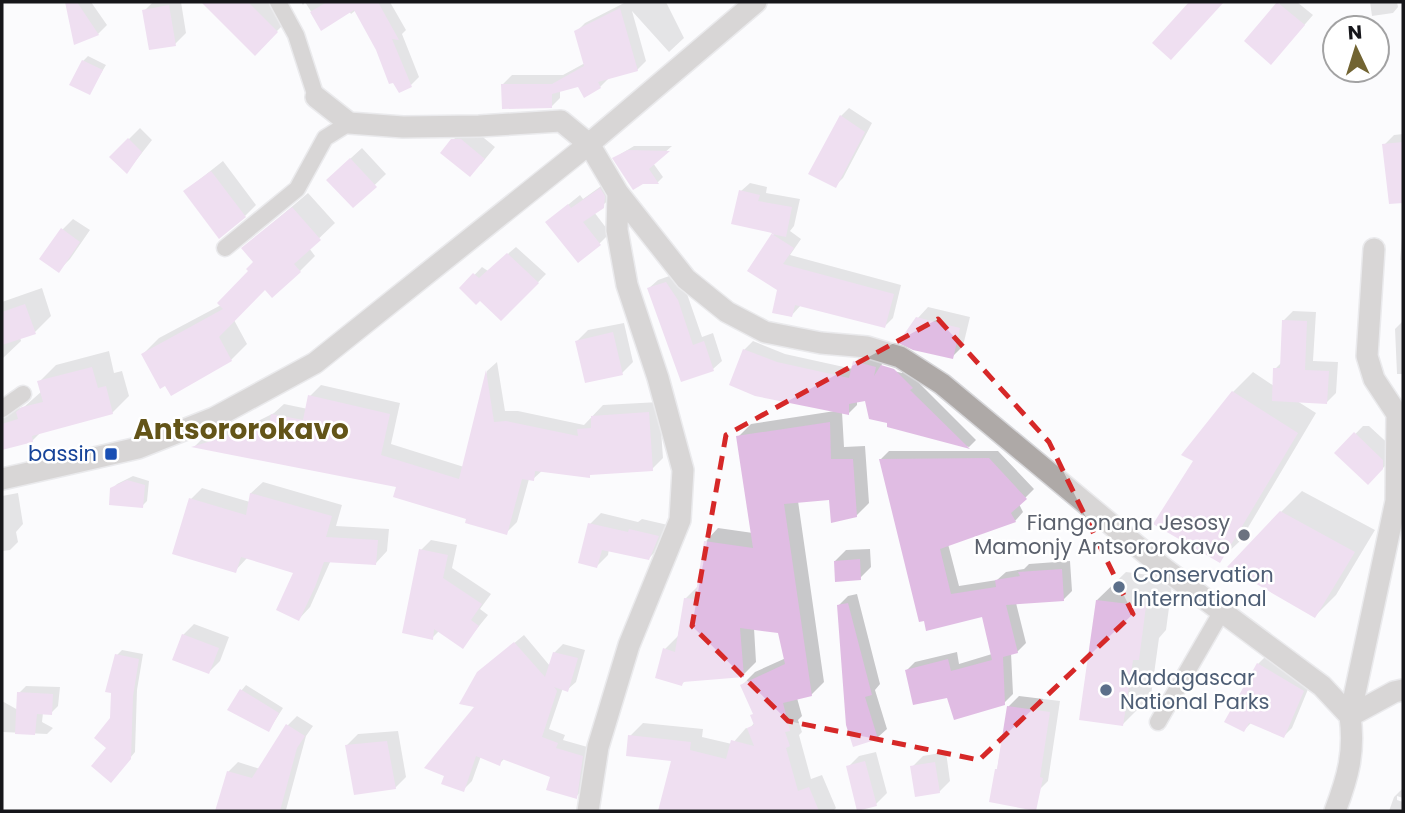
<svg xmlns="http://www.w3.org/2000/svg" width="1405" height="813" viewBox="0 0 1405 813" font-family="Poppins,sans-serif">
  <rect width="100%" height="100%" fill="#fbfbfd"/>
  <path fill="#0003" d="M67 2H91L107 25 98 34 75 43Z
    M153 2H181L186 33 175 44 144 11Z
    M249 2H270L288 20 255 53 226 25Z
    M301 2H390L406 30 402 34 419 77 411 85 377 49 356 10 351 14 349 11 322 29 305 2 303 5Z
    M626 2H666L684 38 669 52 632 11 646 61 637 70 610 77 600 87 585 95 579 85 560 90V98L551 107 503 84 512 75H563L585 63 576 32 585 23Z
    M1281 2H1297L1313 15 1280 53 1246 41Z
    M1370 2H1397L1398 7 1393 13 1372 16Z
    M88 56 106 65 89 93 83 61Z
    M849 108 872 123 843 178 835 186 841 116Z
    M140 128 152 140 127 172 111 157Z
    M464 129H473L495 147 481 164 452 141Z
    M1403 134V161L1386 163 1384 145 1394 135Z
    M634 146H672L653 163 663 177 658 182H642L614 158Z
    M362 148 386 174 353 206 339 169Z
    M223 161 256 205 245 216 185 191Z
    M611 179 614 196 594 212 607 229V236L596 247 547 222 580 195 583 199Z
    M750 183 767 187 766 193 800 199 794 226 790 231 801 239 790 255 901 285 893 318 885 326 801 305 792 315 779 289 750 270 775 232 741 191Z
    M308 193 335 223 309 248 315 256 300 271 265 288 234 320 247 344 231 360 143 354 159 338 221 305 251 271 255 262 243 248Z
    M73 219 90 230 70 259 59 270 62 230Z
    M1403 226V260H1400Z
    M516 247 546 274 521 300 480 299 462 288 482 267 488 271Z
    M675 274 686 291 702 337 713 333 722 361 713 369 682 380 649 288 658 280Z
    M42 288 51 316 35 332 20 337 21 341 2 359V302Z
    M928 307 970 317 963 346 952 357 917 319Z
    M1293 311 1316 312 1313 361 1338 362 1336 393 1327 402 1297 401 1316 413 1240 541 1220 560 1195 460 1233 392 1253 372 1274 386 1275 369 1282 362 1284 320Z
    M1403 321V374H1397L1395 329Z
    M624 323 633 362 622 373 577 341 588 330Z
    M753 341 785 354 853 369 855 362 863 354 883 359 881 368 902 373 903 370 885 364 891 358 920 379 917 381 976 440 969 447 888 425V421L866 399 857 401V405L849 413 842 412 844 447 865 446 869 503 856 516 830 498 798 501 824 682 811 695 797 698 802 716 798 720 802 732 799 735 811 779 822 775 836 808 833 811H660L673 759 630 736 643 723 703 729 702 737 732 744 746 728 749 729 755 722 754 714 742 685 755 672 786 658 780 632 754 628 756 662 743 675 686 680 682 684 665 649 678 636 685 599 698 586 705 542 718 528 753 533 738 437 751 424 835 411 733 378 744 350Z
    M109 351 114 373 122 371 129 396 112 413 42 431 32 441 2 449V415L5 412 24 407 42 391 39 382 56 365Z
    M497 362 505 411H518L584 425 603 405 659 402 663 458 652 469 593 473 589 476 543 470 533 479H529L517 522 506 533 468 518 399 485 195 446 204 437 258 421 274 413 284 404 308 409 310 396 321 385 400 403 391 444 464 467 487 371Z
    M1363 426H1369L1394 449V457L1368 483 1337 453Z
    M889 451H998L1034 489 1019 504 1023 512 1015 521 948 544 959 586 997 580 1006 572 1024 569 1029 564 1070 561 1072 591 1063 600 1016 603 1026 643 1017 652 1011 653 1013 694 1004 703 949 696 907 670 915 662 957 652 959 664 992 654 983 615 925 619 881 459Z
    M133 476 149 481 147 501 142 506 112 489 117 484Z
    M263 482 342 505 336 526 389 529 387 551 376 563 331 560 310 607 299 619 295 572 248 557 235 571 191 499 202 488 250 502 251 493Z
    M1302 491 1375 530 1336 595 1315 616 1281 512Z
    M18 493 23 524 16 532 18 542 10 550 2 551V496Z
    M601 513 638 522 642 519 668 525 660 547 649 558 609 549 608 555 597 566 590 524Z
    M431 540 457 545 452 568 491 594 480 609 488 615 463 646 439 631 432 638 421 550Z
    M870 549 871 567 860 578 835 561 846 550Z
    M1126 572 1173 578 1166 630 1159 638 1151 696 1123 724 1097 600Z
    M857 594 880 684 875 690 887 729 877 738 854 745 839 605 848 596Z
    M194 624 229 637 220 661 209 672 183 635Z
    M524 635 550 666 554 653 563 644 585 650 576 682 567 690 563 688 549 729 565 735 563 740 591 748 584 788 576 797 552 776 505 758 499 764 481 756 472 781 463 790 477 705 478 673Z
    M122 650 143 654 137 690 135 752 116 775 112 719 117 655Z
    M1266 656 1311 682 1292 728 1284 736 1251 723 1244 730 1258 664Z
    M246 685 283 708 269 730 241 691Z
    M26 686 60 687 58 706 51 713H43L42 722 53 728 47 734 2 732V701L18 710 19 693Z
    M1019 696 1060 701 1048 781 1037 792 997 770 1008 707Z
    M297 716 313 726 306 736 286 810 244 811 219 804 228 772 238 762 260 769 287 726Z
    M398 731 406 777 395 788 347 745 358 734Z
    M876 752 887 793 876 804 848 767 859 756Z
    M946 752 950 781 939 792 912 767 923 756Z
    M1403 788V798L1397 796V800L1403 802V811H1389L1394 797Z"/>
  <path fill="#e0bce3" d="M65 2H77L99 35 74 45Z
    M201 2H248L278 32 255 56Z
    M327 2H378L399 40 392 39 412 87 399 93 393 83 389 84 376 50 354 10 321 31 310 12Z
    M1189 2H1224L1171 60 1152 43Z
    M1277 2 1305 25 1271 65 1244 41Z
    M169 5 176 46 149 50 142 10Z
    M620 8 638 71 598 82 601 88 584 98 578 87 552 94V108L502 109 501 84H552L584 66 574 31Z
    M82 60 103 70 90 95 69 85Z
    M840 115 865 132 836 188 808 174Z
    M128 138 142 152 127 174 109 157Z
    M451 139H461L485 159 470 177 440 153Z
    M1403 142V203L1389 204 1382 144Z
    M628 150 670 151 649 169 659 184H643L633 190 612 158Z
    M350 158 377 187 353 208 326 180Z
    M211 171 246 217 219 239 183 191Z
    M600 188 605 196 604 208 583 222 601 245 578 263 545 222 568 204 571 208Z
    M739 190 760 195 758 201 792 207 786 237 772 234 794 248 783 264 894 294 885 328 795 305 792 317 772 313 777 290 747 271 772 233 731 224Z
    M292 207 321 240 294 264 301 272 272 298 265 290 219 337 232 361 171 396 165 386 160 389 141 354 223 309 217 303 248 271 246 269 253 262 241 248Z
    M61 228 80 242 59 273 39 259Z
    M507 253 539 283 501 321 480 301 476 305 459 288 473 273 479 278Z
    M666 282 678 300 693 345 704 341 714 371 681 382 647 288Z
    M25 304 36 334 2 345V312Z
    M916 317 960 328 953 359 913 350 898 343Z
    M1282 320 1307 321 1305 370 1329 371 1327 404 1272 401 1273 368H1280Z
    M613 332 623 375 585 383 575 341Z
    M743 349 777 362 849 378 853 361 876 367 874 376 881 365 894 369 913 388 910 390 970 449 887 427V423L869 419 865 401 849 404V415L755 396 729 385Z
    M92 367 98 388 106 386 113 414 32 436 33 442 2 450V424L18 419 16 412 22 407 43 402 37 381Z
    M486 370 494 422 506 421 578 436 577 429 591 428V416L649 412 653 471 590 475V478L535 471 534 481 522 479 507 535 465 523 466 519 393 497 396 487 191 447 245 431 270 420 271 414 303 420 308 395 390 414 381 455 459 479Z
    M1232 391 1298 433 1220 563 1153 524 1193 461 1181 455Z
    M830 422 831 459H853L857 517 831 523 829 500 784 504 812 696 783 703 790 731 785 732 790 746 786 748 798 791 809 787 819 811H658L671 761 626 756 628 735 691 742 690 750 726 759 731 740 754 746 747 728 754 725 750 715 753 714 740 685 785 664 778 633 740 628 744 677 683 682 682 686 655 678 663 648 675 652 684 598 695 599 704 541 753 548 736 436Z
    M1354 432 1383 460V469L1368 485 1334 453Z
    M989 458 1027 499 1011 513 1016 522 940 549 951 594 996 587 995 580 1020 576 1018 572 1062 569 1064 601 1006 605 1018 653 1003 657 1005 705 954 720 947 698 913 705 905 670 948 659 951 671 992 660 982 617 926 631 924 621 919 622 879 459Z
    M127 480 145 485 143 508 109 505 110 488Z
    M250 493 332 516 326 537 378 540 376 565 324 562 315 587 299 621 276 610 293 573 241 557 236 573 172 554 189 498 246 515Z
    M1280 511 1355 552 1315 618 1227 567Z
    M588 523 628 532 629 529 659 536 649 560 602 550 597 568 578 563Z
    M419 549 448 555 443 578 482 604 471 620 479 626 463 649 434 629 433 640 402 633Z
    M860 559 861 580 835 582 834 561Z
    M1096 600 1146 606 1139 660H1133L1123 726 1079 720Z
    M848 603 872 695 865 697 878 739 853 747 846 725 837 605Z
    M182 634 219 648 209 674 172 660Z
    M514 642 545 677 553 652 578 658 568 692 554 687 557 691 542 737 558 743 556 748 583 756 577 799 546 790 550 777 502 759 500 766 476 756 464 792 441 784 444 776 424 768 474 707 459 704 477 672Z
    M115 654 139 659 133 696 131 759 111 783 91 766 106 748 94 738 110 718 111 693 105 692Z
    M1257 663 1304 691 1284 738 1249 723 1244 732 1224 722Z
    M240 689 279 713 269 732 227 710Z
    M17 692 53 694 52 715 37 714 35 735 15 734Z
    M1007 706 1050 712 1040 777 1043 778 1036 811 989 802 995 769H997Z
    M286 724 305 736 297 748 280 811H215L227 771 252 778Z
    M387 741 396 789 354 795 345 745Z
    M865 761 877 806 857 811 846 766Z
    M935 762 940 793 915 797 910 766Z"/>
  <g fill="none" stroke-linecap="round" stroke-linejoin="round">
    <g stroke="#d6d6d9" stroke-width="19">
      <path id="service" d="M278 2 296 35 316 97
        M225 248 297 189 325 138 349 123
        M2 409 23 394
        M1158 722 1222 611"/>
    </g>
    <g stroke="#d6d6d9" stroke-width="24">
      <path id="minor" d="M316 97 349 123 403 127 479 126 561 121 589 144 618 193 686 279 727 312 765 332 821 343 867 347 900 357 942 384 1166 570 1322 686 1350 716
        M1350 716 1394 692 1403 690
        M588 811 598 747 629 645 680 520 683 470 658 378 627 285 617 230 618 193
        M1335 811C1348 777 1355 752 1350 716L1396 501 1397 414 1374 379 1367 356 1374 249"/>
    </g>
    <g stroke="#d6d6d9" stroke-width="24">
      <path id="tertiary" d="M2 479 138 448 214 418 315 363 589 144 756 2"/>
    </g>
    <use href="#service" stroke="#aea9a7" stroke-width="16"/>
    <use href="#minor" stroke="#aea9a7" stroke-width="21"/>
    <use href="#tertiary" stroke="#aea9a7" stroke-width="21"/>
  </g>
  <path d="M0 0H1405V813H0ZM938 319 1049 442 1133 614 979 760 788 721 692 626 726 435Z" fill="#fbfbfd" fill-opacity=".55" fill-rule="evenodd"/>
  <path fill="none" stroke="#d62828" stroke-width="5" stroke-dasharray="14 9" stroke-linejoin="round" d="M938 319 1049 442 1133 614 979 760 788 721 692 626 726 435Z"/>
  <rect fill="#1a4fb4" stroke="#fff" stroke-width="2.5" x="104" y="447" width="14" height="14" rx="3.5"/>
  <circle fill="#6b7280" stroke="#fff" stroke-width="2.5" cx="1244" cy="535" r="7"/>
  <g fill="#5c6f8a" stroke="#fff" stroke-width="2.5">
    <circle cx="1119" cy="587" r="7"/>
    <circle cx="1106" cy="690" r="7"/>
  </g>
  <g text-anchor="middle" stroke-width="5" stroke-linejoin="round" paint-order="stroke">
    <g font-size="21" fill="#164399" stroke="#fff" text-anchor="end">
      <text x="97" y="461">bassin</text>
    </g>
    <g font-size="21" fill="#5b616d" stroke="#fff" text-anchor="end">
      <text x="1230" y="530">Fiangonana Jesosy<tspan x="1230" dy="24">Mamonjy Antsororokavo</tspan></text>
    </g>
    <g font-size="21" fill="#4e5e75" stroke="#fff" text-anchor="start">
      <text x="1133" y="582">Conservation<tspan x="1133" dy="24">International</tspan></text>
      <text x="1120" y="685">Madagascar<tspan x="1120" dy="24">National Parks</tspan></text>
    </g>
    <g font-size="28" font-weight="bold" fill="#635418" stroke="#fff">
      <text x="241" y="439">Antsororokavo</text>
    </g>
  </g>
  <rect width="1405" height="813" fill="none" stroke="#16161a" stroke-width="7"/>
  <g transform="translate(1356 49) rotate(356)"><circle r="33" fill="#ffffff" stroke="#a2a2a3" stroke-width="2"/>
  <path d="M0-5L12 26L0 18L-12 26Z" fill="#726432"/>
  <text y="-10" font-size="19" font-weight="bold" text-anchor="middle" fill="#16161a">N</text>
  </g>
</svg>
